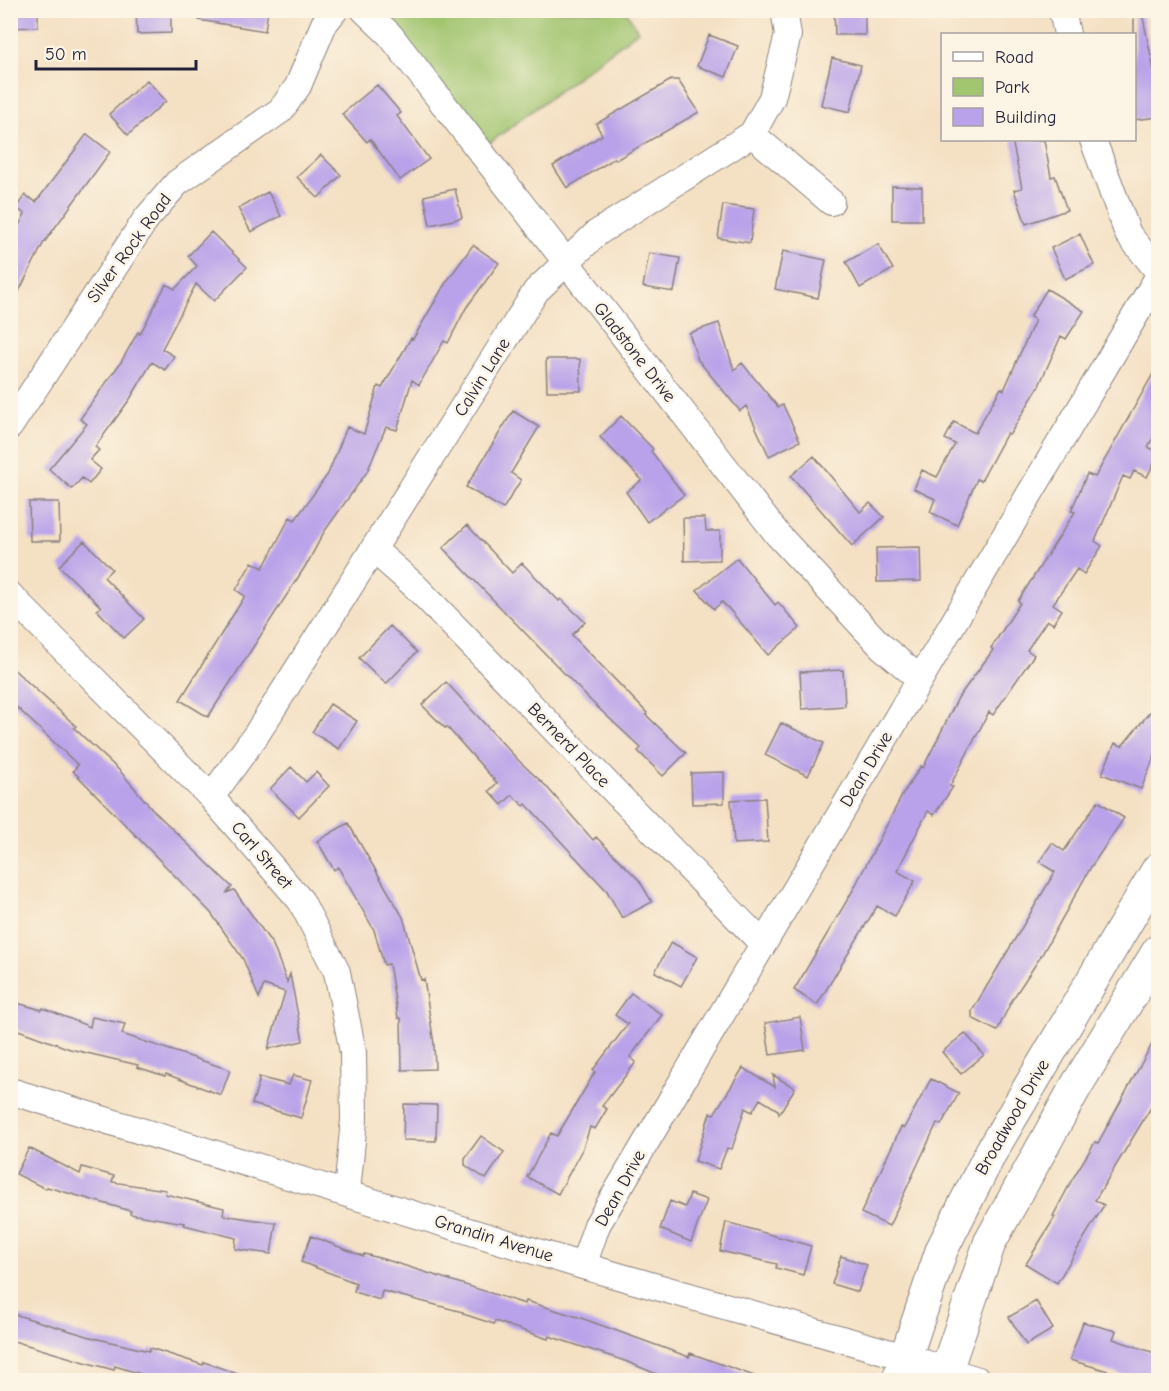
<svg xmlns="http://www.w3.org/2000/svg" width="1169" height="1391" viewBox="0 0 1169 1391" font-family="'Comic Neue',sans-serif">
  <rect width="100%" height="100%" fill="#fcf5e5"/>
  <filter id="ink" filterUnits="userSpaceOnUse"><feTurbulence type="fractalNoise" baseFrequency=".0167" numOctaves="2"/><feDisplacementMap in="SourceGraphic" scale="12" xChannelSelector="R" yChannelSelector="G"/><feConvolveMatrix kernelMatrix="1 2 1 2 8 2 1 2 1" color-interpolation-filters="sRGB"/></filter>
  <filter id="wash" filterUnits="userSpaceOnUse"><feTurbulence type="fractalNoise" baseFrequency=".008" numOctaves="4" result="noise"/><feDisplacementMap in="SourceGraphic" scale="24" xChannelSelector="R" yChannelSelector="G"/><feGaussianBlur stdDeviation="1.35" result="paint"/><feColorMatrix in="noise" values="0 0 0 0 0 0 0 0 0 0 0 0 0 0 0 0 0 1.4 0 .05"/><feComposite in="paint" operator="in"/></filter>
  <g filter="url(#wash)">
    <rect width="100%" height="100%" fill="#f4e0c3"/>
    <path fill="#a2c56f" stroke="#627455" stroke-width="1.5" d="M364 11H626L638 31 479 151Z"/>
    <g id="blocks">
      <path fill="#b9a2e9" d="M10 10H38V27L10 28Z
        M136 10H171V33L137 34Z
        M199 10H268L265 31 199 20Z
        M834 10H865V35H835Z
        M1142 13 1158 90V117L1134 120V14Z
        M709 35 738 46 726 77 697 66Z
        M832 58 861 65 850 112 821 105Z
        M147 80 166 101 128 135 109 114Z
        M671 80H678L699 112 616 160 615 158 567 188 553 166 602 135 596 124Z
        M377 85 401 113 397 116 429 159 400 180 370 139 367 142 342 114Z
        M87 134 110 152 43 244 10 309V242L25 214 16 208 25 195 36 202Z
        M1012 140H1044L1051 177 1055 176 1067 210 1026 224 1014 190 1022 188Z
        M321 155 341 175 318 198 297 177Z
        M892 186 922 187V220H892Z
        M455 189 462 218 430 225 424 196Z
        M268 192 281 216 251 232 238 208Z
        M723 205 754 209 750 243 718 238Z
        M211 232 247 267 214 301 196 284 162 349 174 356 165 370 152 362 130 399 95 447 99 450 90 460 101 469 89 484 82 478 72 489 49 469 87 424 80 419 121 362 138 332 140 334 166 284 175 289 197 266 188 256Z
        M1080 234 1094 265 1065 279 1051 248Z
        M878 244 893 269 860 288 846 262Z
        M473 245 499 263 466 308 448 343 444 341 419 385 412 380 397 430 386 427 367 472 324 532 308 562 208 717 180 700 245 596 236 590 252 562 263 568 290 517 295 520 328 474 347 427 364 434 378 386 382 388 411 338 413 339 445 284Z
        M783 251 826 260 818 298 775 289Z
        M649 253 680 258 674 292 643 287Z
        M1047 289 1084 311 1066 339 1061 336 1038 388 1010 434 1007 433 981 481 977 479 957 525 930 512 935 499 914 489 922 470 937 477 955 444 945 439 954 422 975 433 1001 388 1004 390 1035 320 1030 317Z
        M719 323 734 370 742 363 778 407 783 405 800 441 769 456 746 406 740 411 698 360 689 333Z
        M546 359H580L581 391H547Z
        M1158 365V429L1148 447 1158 452V455L1147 477 1134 471 1130 479 1123 476 1095 541 1102 546 1084 574 1077 569 1053 604 1062 610 1053 624 1047 620 1027 650 1034 655 993 715 989 712 950 786 953 787 934 815 928 811 897 871 915 881 895 916 877 906 817 1005 794 990 852 892 904 792 921 766 923 768 958 698 993 650 991 648 1020 603 1018 601 1075 512 1071 511 1087 474 1095 477Z
        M513 411 539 427 511 473 521 480 503 509 466 487Z
        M621 416 653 449 651 451 684 495 647 522 626 492 642 480 600 437Z
        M814 456 860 512 870 503 884 517 852 546 791 476Z
        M29 502H59L60 541H30Z
        M683 518H705L706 531H720V560L684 561Z
        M467 525 512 573 522 563 559 601 561 599 585 622 572 635 647 713 646 715 686 753 663 776 638 751 641 748 591 701 443 548Z
        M84 541 112 569 104 577 144 619 124 638 97 610 101 607 59 566Z
        M920 547 921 581 877 582 876 548Z
        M737 558 775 605 778 602 800 628 768 655 729 609 722 602 714 609 697 590Z
        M390 626 417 652 386 684 359 658Z
        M10 666 76 726 74 728 120 771 154 811 232 887 226 893 234 890 273 945 287 982 290 974 303 1041 268 1049 285 992 264 985 259 998 243 959 211 913 73 771 78 765 10 701Z
        M843 670 845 706 802 709 800 672Z
        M446 682 519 761 545 785 593 840 596 837 639 880 652 902 622 918 607 891 526 804 524 806 512 795 502 805 489 791 497 783 447 727 445 728 422 705Z
        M1158 702V747L1141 789 1102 774 1115 743 1122 746Z
        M330 704 357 721 339 749 312 732Z
        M781 723 824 743 808 776 765 755Z
        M291 767 306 782 316 772 329 786 299 817 270 789Z
        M724 772V803L692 804 691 773Z
        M765 798 768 842 734 844 731 800Z
        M1098 801 1124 818 1091 867 1041 956 1012 1000 997 1031 972 1018V1011L1055 872 1039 862 1052 843 1064 851Z
        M348 823 403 917 421 980 424 979 434 1044 435 1069 402 1070 401 1018H398L389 964 384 965 374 930 338 867 334 870 317 841Z
        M671 942 697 957 681 986 655 972Z
        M631 993 662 1015 630 1057 636 1062 602 1106 607 1109 595 1129 590 1127 583 1148 558 1194 527 1177 551 1133 557 1136 595 1072 593 1070 628 1024 615 1015Z
        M10 1001 42 1010 43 1008 90 1027 92 1017 125 1024 122 1034 230 1070 221 1095 166 1074 165 1076 137 1067 138 1065 70 1049 10 1027Z
        M800 1017 805 1050 770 1055 765 1023Z
        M965 1033 984 1055 961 1074 942 1052Z
        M1158 1033V1096L1095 1200 1104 1205 1057 1283 1026 1264 1055 1217 1053 1216 1073 1178 1095 1142 1098 1143Z
        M743 1068 775 1087 773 1075 795 1088 779 1114 778 1110 760 1099 752 1112 745 1108 732 1149 727 1148 719 1169 695 1161 710 1113 714 1114Z
        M293 1075 312 1080 301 1118 252 1104 259 1082 258 1077 289 1085Z
        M931 1079 959 1093 941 1125 937 1123 889 1226 861 1213 901 1127 904 1128Z
        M404 1104 437 1105 436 1141 403 1140Z
        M481 1136 504 1152 486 1179 465 1165V1158Z
        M29 1148 80 1174 82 1167 114 1176 112 1182 166 1190 165 1194 224 1208 223 1215 276 1223 271 1254 235 1249 236 1238 184 1225 185 1223 130 1214 131 1211 47 1187 46 1189 16 1174Z
        M690 1194 707 1200 691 1242 660 1229 670 1201 685 1207Z
        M726 1222 811 1246 803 1275 776 1268 777 1264 720 1251Z
        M311 1236 363 1256 364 1254 390 1261 525 1304 526 1301 581 1318 689 1357 690 1353 760 1378V1380H671L625 1361 549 1336 548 1339 495 1321 494 1324 463 1314V1312L382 1291 380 1300 354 1292 356 1283 301 1262Z
        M841 1256 867 1265 858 1292 832 1284Z
        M1036 1301 1053 1329 1026 1345 1009 1317Z
        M10 1313 94 1338 149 1351 150 1348 203 1365 204 1362 249 1378V1380H160L115 1366 114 1370 88 1363 10 1340Z
        M1083 1322 1116 1331 1113 1339 1158 1354V1380H1139L1070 1360Z"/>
    </g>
  </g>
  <g filter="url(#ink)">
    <use href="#blocks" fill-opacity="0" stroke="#8b817f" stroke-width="1.5"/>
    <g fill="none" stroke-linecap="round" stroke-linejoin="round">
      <g stroke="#8b817f" stroke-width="28">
        <path id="minor" d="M364 10 390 35 778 535 881 646 920 679
          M1062 10 1067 34
          M752 134 831 202
          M1093 140 1128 234 1158 271
          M10 426 146 219 177 183 281 110 298 86 324 24 335 10
          M374 550 415 586 762 943
          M10 595 211 797 301 901 337 972 353 1052 354 1120 347 1192
          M211 797 256 735 536 291 597 233 752 134 772 98 788 35 784 10
          M10 1091 583 1266 905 1357 978 1380
          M583 1266 597 1225 1158 277"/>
      </g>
      <g stroke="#8b817f" stroke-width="34">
        <path id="tertiary" d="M898 1380 942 1249 991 1152 1158 869
          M943 1380 990 1242 1075 1088 1158 951"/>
      </g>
      <use href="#minor" stroke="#fff" stroke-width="26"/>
      <use href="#tertiary" stroke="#fff" stroke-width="32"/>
    </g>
  </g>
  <g text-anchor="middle" stroke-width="5" stroke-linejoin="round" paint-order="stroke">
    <g font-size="18" fill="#22223b" stroke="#fcf5e5">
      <text transform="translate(129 248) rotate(-54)" y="6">Silver Rock Road</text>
      <text transform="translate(635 352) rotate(52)" y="6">Gladstone Drive</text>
      <text transform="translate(482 377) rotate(-58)" y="6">Calvin Lane</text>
      <text transform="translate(569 745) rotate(46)" y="6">Bernerd Place</text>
      <text transform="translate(866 769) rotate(-59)" y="6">Dean Drive</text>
      <text transform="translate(262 855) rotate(49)" y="6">Carl Street</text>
      <text transform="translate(1012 1117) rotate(-60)" y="6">Broadwood Drive</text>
      <text transform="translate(620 1188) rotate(-61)" y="6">Dean Drive</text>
      <text transform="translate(494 1238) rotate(17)" y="6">Grandin Avenue</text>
    </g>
  </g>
  <rect width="1169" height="1391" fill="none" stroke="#fcf5e5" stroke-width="36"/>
  <rect x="941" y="33" width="195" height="108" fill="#fcf5e5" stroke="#a5a1a1" stroke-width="1.5"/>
  <rect x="953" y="52" width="30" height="9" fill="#ffffff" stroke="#a5a1a1" stroke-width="1.5"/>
  <text x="995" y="63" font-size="18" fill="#22223b">Road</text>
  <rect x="953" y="78" width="30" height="18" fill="#a2c56f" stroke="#a5a1a1" stroke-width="1.5"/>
  <text x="995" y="93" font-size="18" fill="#22223b">Park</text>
  <rect x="953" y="108" width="30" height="18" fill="#b9a2e9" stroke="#a5a1a1" stroke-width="1.5"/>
  <text x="995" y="123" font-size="18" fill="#22223b">Building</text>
  <path d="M36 60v9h160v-9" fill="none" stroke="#22223b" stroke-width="3"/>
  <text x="45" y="60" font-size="18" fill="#22223b" stroke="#fcf5e5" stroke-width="4.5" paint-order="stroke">50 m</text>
</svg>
